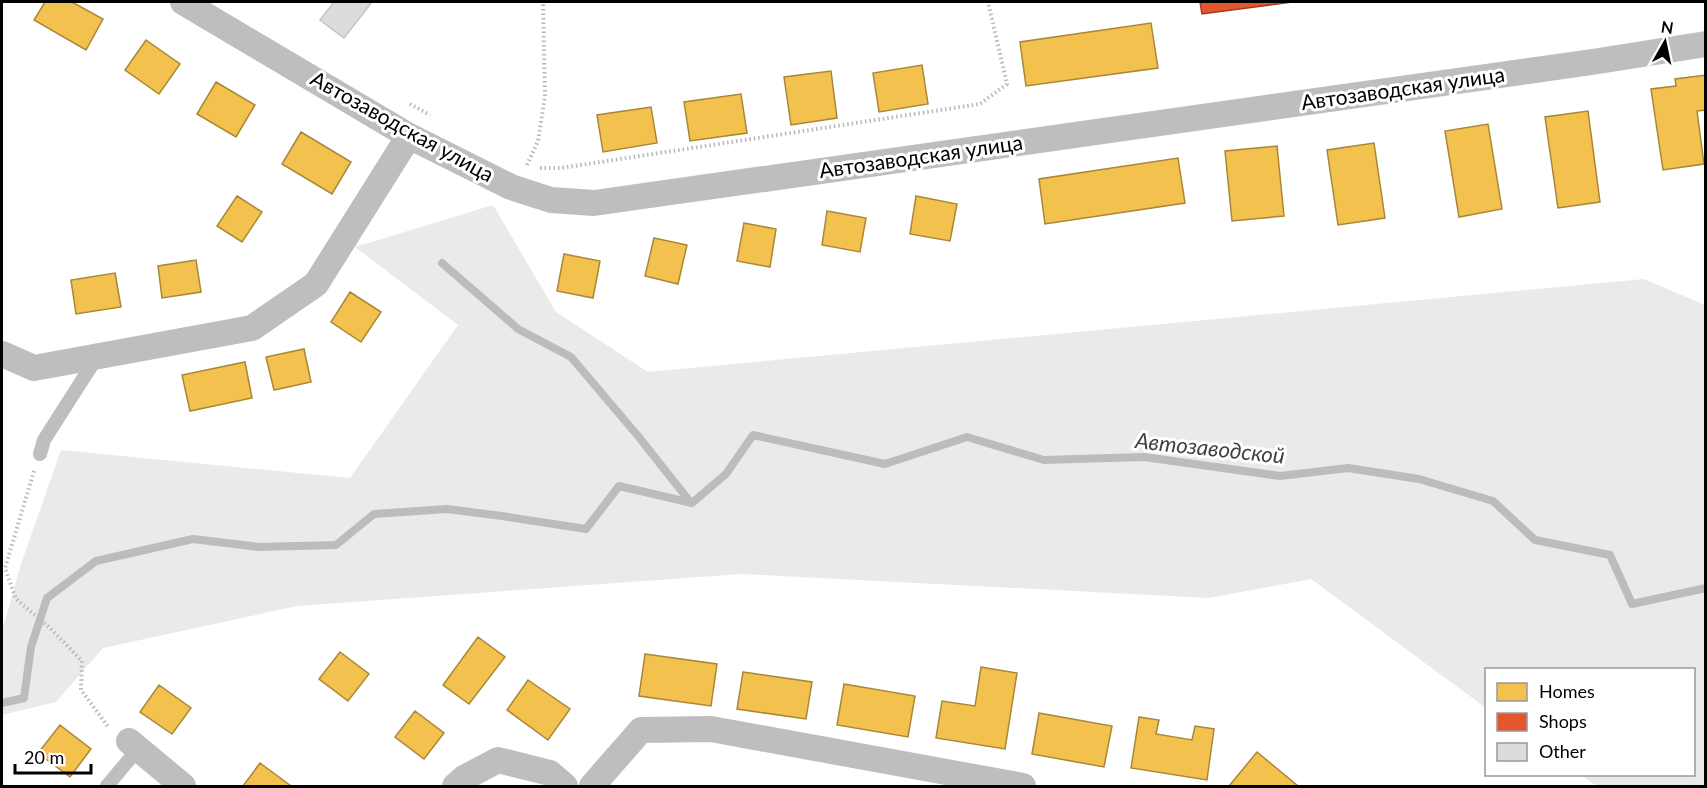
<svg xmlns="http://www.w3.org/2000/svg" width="1707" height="788" viewBox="0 0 1707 788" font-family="Lato,sans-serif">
  <rect width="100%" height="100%" fill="#fff"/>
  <path fill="#eaeaea" d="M493 205 556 312 648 372 1644 279 1705 305V786H1597L1580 775 1694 774V670H1486V708L1311 579 1209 598 741 574 297 606 103 648 56 702 2 715V631L21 564 61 450 350 478 458 325 355 247Z"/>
  <path fill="#f2c14e" stroke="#a98737" stroke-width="1.5" d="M45 2H72L103 19 86 50 34 20Z
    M1151 23 1158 68 1026 86 1020 42Z
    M146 40 180 64 159 94 125 70Z
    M922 65 928 104 879 112 873 73Z
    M831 71 837 118 791 125 784 77Z
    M1706 75V110L1697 111 1704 164 1663 170 1651 89 1676 86 1675 79Z
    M216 82 255 105 236 137 197 114Z
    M741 94 747 133 690 141 684 102Z
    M651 107 657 143 603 152 597 115Z
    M1588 111 1600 202 1558 208 1545 117Z
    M1488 124 1502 209 1459 217 1445 131Z
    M301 132 351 162 332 194 282 164Z
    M1374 143 1385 218 1338 225 1327 150Z
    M1277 146 1284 216 1232 221 1225 151Z
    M1178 158 1185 203 1045 224 1039 179Z
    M237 196 262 212 242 242 217 226Z
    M916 196 957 204 950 241 910 234Z
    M827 211 866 218 860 252 822 245Z
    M744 223 776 229 770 267 737 261Z
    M654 238 687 245 678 284 645 276Z
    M564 254 600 261 593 298 557 291Z
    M196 260 201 292 162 298 158 266Z
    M115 273 121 307 76 314 71 280Z
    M350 292 381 312 361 342 331 322Z
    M304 349 311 382 274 390 266 357Z
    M245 362 252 398 190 411 182 375Z
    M478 637 505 657 469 704 443 685Z
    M340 652 369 674 348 701 319 679Z
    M645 654 717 664 711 706 639 696Z
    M981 667 1017 673 1005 749 936 738 942 701 975 706Z
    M743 672 812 682 806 719 737 709Z
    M528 680 570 709 548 740 507 710Z
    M844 684 915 696 908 737 837 725Z
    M159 685 191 708 172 734 140 712Z
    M415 711 444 733 424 759 395 737Z
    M1039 713 1112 726 1104 767 1032 754Z
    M1139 717 1159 720 1156 734 1192 740 1195 726 1214 729 1207 780 1131 768Z
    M60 725 91 749 70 777 38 753Z
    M1257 752 1298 786H1229Z
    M260 763 291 786H243Z"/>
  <path fill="#e4572e" stroke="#a03d20" stroke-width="1.5" d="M1200 2H1292L1202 14Z"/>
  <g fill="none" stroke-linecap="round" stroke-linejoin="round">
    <path stroke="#bcbcbc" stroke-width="8" d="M442 263 518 329 571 357 638 436 691 503
      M2 703 24 698 31 647 47 598 96 561 193 539 259 547 336 545 374 514 447 509 502 516 586 529 619 486 692 503 726 474 753 435 885 464 967 437 1044 460 1144 457 1280 476 1348 468 1419 479 1493 501 1535 540 1610 555 1632 604 1706 588"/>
  </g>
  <path fill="#dcdcdc" stroke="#c5c5c5" stroke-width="1.5" d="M334 2H372L344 38 320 20Z"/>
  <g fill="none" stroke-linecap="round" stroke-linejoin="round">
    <path stroke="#b8b8b8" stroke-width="4" stroke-dasharray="1.5 3" stroke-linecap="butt" d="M410 104 430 115
      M527 165 538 141 545 96 543 2
      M540 168H561L980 104 1007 84 988 2
      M34 471 5 568 16 599 50 628 82 661 81 690 109 728"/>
    <path stroke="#bebebe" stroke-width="14" d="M40 454 44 440 97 357
      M107 786 138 749"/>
    <path stroke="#bebebe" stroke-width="26" d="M183 2 409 136 511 187 551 200 594 203 1592 62 1706 44
      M2 354 34 368 252 328 316 284 409 136
      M129 741 183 786
      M455 786 464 778 498 760 550 773 565 786
      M592 786 641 730 711 729 1023 786"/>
  </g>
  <g text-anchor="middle" stroke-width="6" stroke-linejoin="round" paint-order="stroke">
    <g font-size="21" fill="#000" stroke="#fff">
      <text transform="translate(1403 89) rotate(-8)" y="7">Автозаводская улица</text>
      <text transform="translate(402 127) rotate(29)" y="7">Автозаводская улица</text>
      <text transform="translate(921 157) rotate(-8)" y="7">Автозаводская улица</text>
    </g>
    <g font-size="22" font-style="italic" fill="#404040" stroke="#fff">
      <text transform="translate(1210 448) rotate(6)" y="8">Автозаводской</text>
    </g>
  </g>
  <rect width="1707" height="788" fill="none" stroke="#000000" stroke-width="6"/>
  <rect x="1485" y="668" width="210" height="108" fill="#ffffff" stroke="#999999" stroke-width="1.5"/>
  <rect x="1497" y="683" width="30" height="18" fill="#f2c14e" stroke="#999999" stroke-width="1.5"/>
  <text x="1539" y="698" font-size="18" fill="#000000">Homes</text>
  <rect x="1497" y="713" width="30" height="18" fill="#e4572e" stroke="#999999" stroke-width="1.5"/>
  <text x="1539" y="728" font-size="18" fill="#000000">Shops</text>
  <rect x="1497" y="743" width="30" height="18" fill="#dcdcdc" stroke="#999999" stroke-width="1.5"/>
  <text x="1539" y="758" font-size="18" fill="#000000">Other</text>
  <g transform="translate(1665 42) rotate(9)" stroke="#ffffff" stroke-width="4.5" paint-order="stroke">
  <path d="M0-4.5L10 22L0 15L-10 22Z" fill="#000000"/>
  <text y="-9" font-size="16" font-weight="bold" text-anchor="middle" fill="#000000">N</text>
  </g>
  <path d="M15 764v9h76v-9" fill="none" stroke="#000000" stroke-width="3"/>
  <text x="24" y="764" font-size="18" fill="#000000" stroke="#ffffff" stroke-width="4.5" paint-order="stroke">20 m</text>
</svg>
